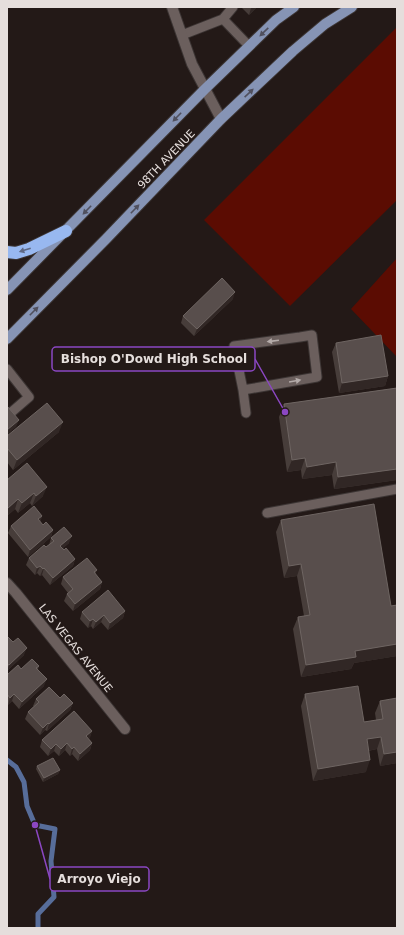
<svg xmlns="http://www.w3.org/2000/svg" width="404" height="935" viewBox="0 0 404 935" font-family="'DejaVu Sans',sans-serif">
  <rect width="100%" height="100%" fill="#231917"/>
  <path fill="#5b0c02" d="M397 27V200L290 306 204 220Z
    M397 258V357L351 309Z"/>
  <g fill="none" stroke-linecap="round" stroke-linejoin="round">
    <path stroke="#576d9a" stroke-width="5" d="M7 760 16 767 24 782 27 806 35 825 55 829 51 861 54 897 38 914V928"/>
    <g stroke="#3c3534" stroke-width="11">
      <path id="service" d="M233 7 223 19 249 46
        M182 35 223 19
        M7 369 29 397 7 416
        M243 390 317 377 312 335 300 337 234 346 243 390 246 413
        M267 513 397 489"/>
    </g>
    <g stroke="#3c3534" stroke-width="12">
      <path id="minor" d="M7 583 16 593 125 729"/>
    </g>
    <g stroke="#3c3534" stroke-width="12">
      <path id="tertiary" d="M172 7 192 64 221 119"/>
    </g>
    <g stroke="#3c3534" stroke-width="12">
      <path id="primary" d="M7 290 205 89 276 20 294 7
        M7 339 106 239 221 119 293 51 325 24 352 7"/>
    </g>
    <g stroke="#3c3534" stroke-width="14">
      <path id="motorway" d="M7 252 16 253 29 249 66 231"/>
    </g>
    <use href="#service" stroke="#6b5f5d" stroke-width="9"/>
    <use href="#minor" stroke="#6b5f5d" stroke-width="10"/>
    <use href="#tertiary" stroke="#6b5f5d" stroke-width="10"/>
    <use href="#primary" stroke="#8694b5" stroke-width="10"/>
    <use href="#motorway" stroke="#98b8f0" stroke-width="12"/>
  </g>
  <path fill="#473d3a" d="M241 7H257L249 15Z
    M233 299 194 336 181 323 183 316Z
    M336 343 388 376 385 386 339 393 332 352Z
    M397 388V480L334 489 332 475 302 479 301 470 287 472 279 417 284 404Z
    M59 432 13 470 7 462V436Z
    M7 480 43 496 32 506 30 503 18 513 15 509 7 516Z
    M42 516 40 522 43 525 53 530 51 537 28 557 8 533 11 526Z
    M281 520 391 606 397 605V656L354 663 351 669 301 677 293 629 298 617 304 616 297 576 284 578 276 532Z
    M51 538 69 543 63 548 75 559 73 566 50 585 42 575 40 576 37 573 35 575 26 565 29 558 49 545Z
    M97 570 95 574 102 582 100 589 73 611 64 601 67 594 68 593 61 584 63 577Z
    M125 611 123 618 108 630 101 622 93 629 91 626 88 628 80 619 82 612Z
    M7 636 24 655 7 671Z
    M39 666 38 669 44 686 19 709 12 701 8 705 7 704V675L21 669Z
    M305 694 364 722 376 720 375 713 380 701 397 763 380 766 377 749 368 751 366 772 313 781 301 706Z
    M60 698 73 703 70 710 47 731 45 730 40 735 25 719 28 712 34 706H33L36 699Z
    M92 731 89 739 92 743 90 750 78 761 72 754 70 756 65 750 59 756 54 751 48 756 40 747 42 740Z
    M37 766 60 770 58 774 43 782 36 769Z"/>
  <path fill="#312725" d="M252 7H257L249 15 251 8Z
    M235 292 233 299 194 336 197 329Z
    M388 376 385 386 339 393 342 383Z
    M19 420 16 427 7 435V430Z
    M63 422 59 432 13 470 17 460Z
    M305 458 301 470 287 472 292 460Z
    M336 462 332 475 302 479 307 467Z
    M397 469V480L334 489 338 477Z
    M47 487 43 496 32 506 36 496Z
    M34 493 30 503 18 513 22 503Z
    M18 499 15 509 7 516V509Z
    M42 516 40 523 38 519Z
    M53 530 51 537 28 557 30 550Z
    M72 536 69 543 58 553 60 546Z
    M75 559 73 566 50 585 53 578Z
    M301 564 297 576 284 578 289 566Z
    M40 566 37 573 35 575 37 568Z
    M44 568 42 575 40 576 43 569Z
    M102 582 100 589 73 611 75 604Z
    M125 611 123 618 108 630 110 623Z
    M104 615 101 622 93 629 96 622Z
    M93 619 91 626 88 628 90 621Z
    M397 644V656L354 663 351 669 301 677 306 665 355 651Z
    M27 648 24 655 7 671 9 665Z
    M47 679 44 686 19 709 22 702Z
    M14 694 12 701 8 705 10 698Z
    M73 703 70 710 47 731 49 724Z
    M48 723 45 730 40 735 43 728Z
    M92 731 90 738 84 743 86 736Z
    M381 737 377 749 362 752 367 739Z
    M67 743 65 750 59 756 61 749Z
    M92 743 90 750 78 761 80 754Z
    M56 744 54 751 48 756 51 749Z
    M74 747 72 754 70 756 72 749Z
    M397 752V763L380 766 384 754Z
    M370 760 366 772 313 781 318 769Z
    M60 770 58 774 43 782 44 778Z"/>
  <path fill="#584e4c" stroke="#6e6562" d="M222 278 235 292 197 329 183 316Z
    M381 335 388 376 342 383 336 343Z
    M397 388V469L338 477 336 462 307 467 305 458 292 460 284 404Z
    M47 403 63 422 17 460 7 448V436Z
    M7 406 19 420 7 430Z
    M27 463 47 487 36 496 34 493 22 503 18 499 7 509V480Z
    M374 504 391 606 397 605V644L355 651 356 657 306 665 298 617 310 615 301 564 289 566 281 520Z
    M34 506 42 516 38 519 43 525 46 522 53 530 30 550 11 526Z
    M64 527 72 536 60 546 64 550 66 548 75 559 53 578 44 568 43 569 40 566 37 568 29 558 44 545 46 547 54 541 51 538Z
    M87 558 97 570 94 572 102 582 75 604 67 594 73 589 63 577Z
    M108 590 125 611 110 623 104 615 96 622 93 619 90 621 82 612Z
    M7 636 13 642 18 638 27 648 9 665 7 664Z
    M32 659 39 666 36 668 47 679 22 702 14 694 10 698 7 694V675L18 665 21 669Z
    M358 686 364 722 383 719 380 701 397 698V752L384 754 381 737 367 739 370 760 318 769 305 694Z
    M49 687 60 698 64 694 73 703 49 724 48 723 43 728 28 712 39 702 36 699Z
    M74 711 92 731 86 736 92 743 80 754 74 747 72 749 67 743 61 749 56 744 51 749 42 740Z
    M53 758 60 770 44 778 37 766Z"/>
  <defs><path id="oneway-solid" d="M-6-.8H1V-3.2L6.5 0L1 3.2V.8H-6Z"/></defs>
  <g fill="#50505e">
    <use href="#oneway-solid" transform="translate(264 32) rotate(136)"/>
    <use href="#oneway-solid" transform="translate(249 93) rotate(-43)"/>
    <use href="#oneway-solid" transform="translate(177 117) rotate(134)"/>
    <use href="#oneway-solid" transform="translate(135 209) rotate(-46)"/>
    <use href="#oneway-solid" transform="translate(87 210) rotate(134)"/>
    <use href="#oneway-solid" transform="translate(34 311) rotate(-45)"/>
  </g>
  <use fill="#5e6884" href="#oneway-solid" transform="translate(25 250) rotate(162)"/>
  <g fill="#b4aba9">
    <use href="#oneway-solid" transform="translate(273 341) rotate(173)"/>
    <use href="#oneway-solid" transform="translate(295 381) rotate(-10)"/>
  </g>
  <g text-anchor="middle" stroke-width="4" stroke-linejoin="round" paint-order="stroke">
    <g font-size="11" fill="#e5dedc" stroke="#231917">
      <text transform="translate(166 159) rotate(-46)" y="4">98TH AVENUE</text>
      <text transform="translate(76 648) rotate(51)" y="4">LAS VEGAS AVENUE</text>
    </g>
  </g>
  <path fill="none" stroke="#8b47c3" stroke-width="1.5" d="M285 412L255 359M35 825L50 879"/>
  <g fill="#8b47c3" stroke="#231917" stroke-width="1.5">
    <circle cx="285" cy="412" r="4"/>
    <circle cx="35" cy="825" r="4"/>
  </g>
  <g fill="#231917" stroke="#8b47c3" stroke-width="1.5">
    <rect x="52" y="347" width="203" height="24" rx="4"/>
    <rect x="50" y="867" width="99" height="24" rx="4"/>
  </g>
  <g font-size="12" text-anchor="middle" font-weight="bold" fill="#e5dedc">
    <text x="154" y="363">Bishop O'Dowd High School</text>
    <text x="99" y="883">Arroyo Viejo</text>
  </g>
  <rect width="404" height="935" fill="none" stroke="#e5dedc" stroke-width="16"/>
</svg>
